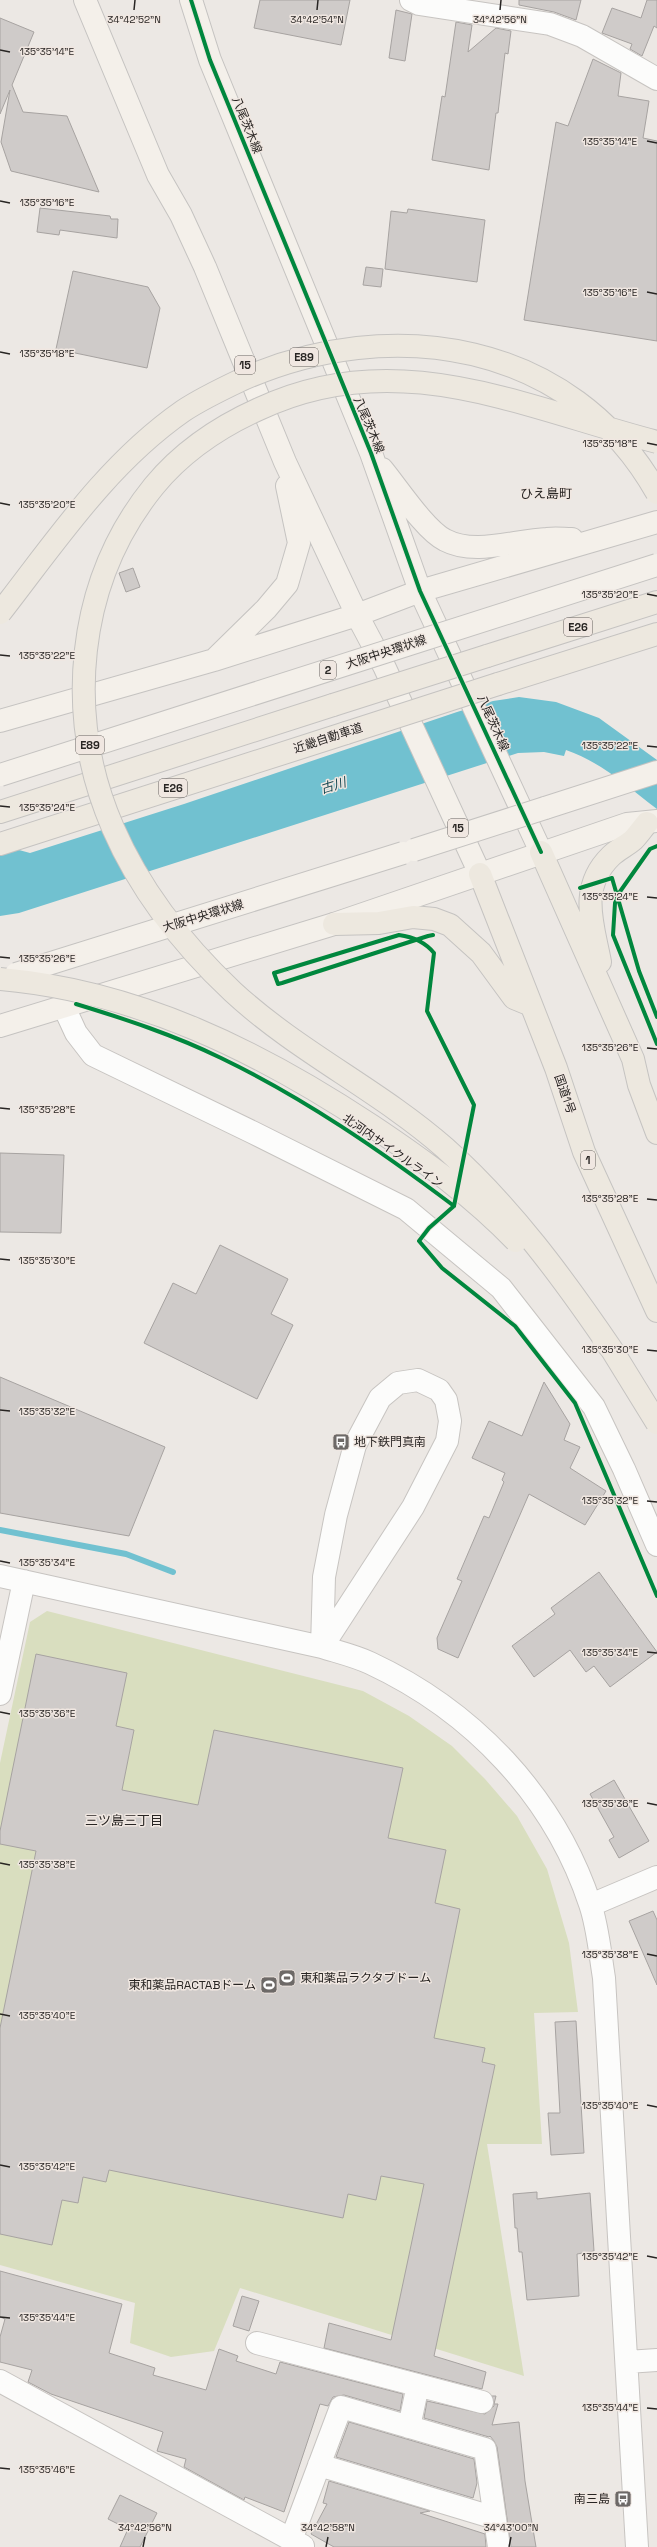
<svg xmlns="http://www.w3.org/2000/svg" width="657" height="2547" viewBox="0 0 657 2547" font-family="'Space Grotesk','Noto Sans JP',sans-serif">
  <rect width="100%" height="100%" fill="#ece8e4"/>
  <path fill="#d9debf" d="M47 1611 363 1691 409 1716 452 1746 485 1779 517 1816 547 1869 569 1943 578 2012 534 2013 542 2144H487L524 2376 240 2288 214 2351 171 2357 130 2343 135 2303 0 2265V1763L30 1622Z"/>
  <path fill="#71c1d0" d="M519 697 556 702 599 718 657 760V809C628 787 601 762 566 750L564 756 544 752 518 753 19 913 0 916V839L19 850 30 853 184 804 457 712 493 701Z"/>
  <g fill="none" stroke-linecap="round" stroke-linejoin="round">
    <path stroke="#71c1d0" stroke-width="6" d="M0 1530 126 1554 173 1572"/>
  </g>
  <path fill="#cfcbc9" stroke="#a7a3a1" d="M260 0H350L341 45 254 28Z
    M519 0H581L576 20 554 12 519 5Z
    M647 0H657V28L654 26 642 56 630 49 632 44 602 33 612 8 641 18Z
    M396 10 412 14 405 61 389 58Z
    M0 18 34 32 12 85 23 112 67 116 99 192 11 171 1 142 10 90 0 114Z
    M456 22 472 25 468 52 496 28 511 31 508 54 505 53 498 113H496L489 170 432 160 442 96 445 97Z
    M593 59 621 73 618 96 649 101 643 138 657 141V341L524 320 556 122 568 126Z
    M40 208 110 216 111 219H118L117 238 60 230 59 235 37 232Z
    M408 209 485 220 477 282 385 269 391 211 407 213Z
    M366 267 383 269 381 287 363 285Z
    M73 271 148 287 160 308 147 368 56 349Z
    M133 568 140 587 126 592 119 573Z
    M0 1153 64 1155 61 1233 0 1232Z
    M220 1245 288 1279 271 1314 293 1325 257 1399 144 1343 173 1283 196 1294Z
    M0 1377 165 1447 129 1536 0 1513Z
    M544 1382 570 1424 564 1440 580 1447 570 1468 606 1491 585 1525 529 1494 458 1658 438 1649 437 1638 462 1581 457 1579 484 1516 489 1518 504 1482 502 1480 505 1473 472 1458 489 1421 522 1436Z
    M599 1572 657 1652 610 1687 594 1666 586 1672 570 1650 534 1677 512 1646 555 1614 551 1608Z
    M36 1654 127 1673 116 1726 134 1730 122 1790 198 1805 214 1730 403 1768 388 1838 446 1850 435 1903 460 1909 434 2038 485 2048 482 2062 495 2065 434 2356 486 2372 482 2389 324 2348 329 2323 391 2340 424 2184 381 2176 376 2200 348 2194 343 2218 109 2170 106 2182 83 2177 78 2203 62 2200 52 2245 0 2234V2028L36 1851 0 1844V1831Z
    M614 1780 649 1841 619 1858 609 1840 614 1837 590 1794Z
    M653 1911 657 1920V1985L629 1921Z
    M576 2021 584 2153 551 2155 548 2113H560L555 2022Z
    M537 2192V2199L590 2193 594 2251 577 2254 579 2296 527 2300 522 2252H519L517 2228H515L513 2194Z
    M0 2271 122 2304 109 2353 155 2368 153 2375 206 2390 219 2349 238 2356 236 2361 276 2374 280 2362 403 2394 400 2411 344 2395 333 2397 328 2406 320 2404 284 2512 245 2497 244 2500 184 2467 186 2459 157 2451 163 2432 51 2394 28 2382 32 2370 0 2362V2337L5 2319 0 2317Z
    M242 2296 259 2301 249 2331 233 2326Z
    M492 2396H496L494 2404H498L492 2425 519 2422 525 2481 536 2547H511L497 2447 494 2441 490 2436 489 2437 424 2418 427 2401 485 2414 494 2406Z
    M349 2422 474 2459 477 2483 473 2498 336 2457Z
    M329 2481 430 2511 420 2513 485 2534 486 2547H334L311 2534 327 2504 323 2503Z
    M120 2495 157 2513 140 2547H120L128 2529 108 2519Z"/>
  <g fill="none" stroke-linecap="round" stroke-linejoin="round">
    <g stroke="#c7c4c1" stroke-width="24">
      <path id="minor" d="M411 0 419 4 550 24 582 36 657 79
        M64 1007 76 1033 93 1055 252 1132 406 1209 501 1288 594 1407 624 1469 657 1545
        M418 1380 439 1390 446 1400 450 1421 447 1441 413 1507 322 1647 324 1577 336 1515 355 1445 380 1398 398 1383Z
        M0 1576 322 1647C338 1652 355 1656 370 1663 473 1711 554 1796 590 1904 598 1927 600 1954 604 1978L637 2547
        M0 1694 24 1581
        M591 1905 657 1877
        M257 2343 482 2402
        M627 2362 657 2360
        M0 2381 303 2546
        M409 2427 418 2385
        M319 2465 495 2518
        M291 2540 341 2407 485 2449 499 2547"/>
    </g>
    <g stroke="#c5c3c1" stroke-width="24">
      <path id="major" d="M85 0 158 175 181 215 205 267 285 462 357 615 384 666 480 874
        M191 0 210 60 371 453 420 591 541 852
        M382 469C397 487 425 530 445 540 475 556 515 540 547 539 555 538 564 539 572 539
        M215 659 266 609 287 584 299 543 287 486
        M0 721 214 660 357 615 420 591 657 522
        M545 808 657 772
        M0 1026 334 924 627 824 657 821"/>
    </g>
    <g stroke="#c5c3c1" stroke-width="24">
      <path id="highway" d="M487 656 657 602
        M498 684 657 634
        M0 812 333 705
        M0 844 346 733
        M541 852 633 1059 639 1085 657 1133
        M480 874 556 1068 584 1152 657 1311
        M334 924 379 923 413 917 434 919 450 925 481 953 514 998 531 1005
        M600 962C593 924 578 888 611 856 617 850 626 846 633 840 638 835 642 829 647 823"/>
    </g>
    <use href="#minor" stroke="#fcfcfb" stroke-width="22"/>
    <use href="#major" stroke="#f4f0ea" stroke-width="22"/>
    <use href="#highway" stroke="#ede8df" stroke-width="22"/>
    <g stroke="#c5c3c1" stroke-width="24" stroke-linecap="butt">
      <path id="major-bridge" d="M0 775 657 565
        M414 850 545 808
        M16 974 403 853"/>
    </g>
    <g stroke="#c5c3c1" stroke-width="24" stroke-linecap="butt">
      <path id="highway-bridge" d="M0 613C56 541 107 464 183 411 201 399 222 389 241 380 391 313 572 341 657 493
        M333 705 487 656
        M346 733 498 684
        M0 979C137 991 259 1051 372 1126 423 1160 474 1197 516 1241
        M603 1339 612 1350 657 1423
        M612 1350C563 1278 511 1207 445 1148 379 1090 298 1052 233 992 184 946 140 890 113 828 64 715 76 582 154 486 182 452 219 427 259 409 396 344 522 407 657 442"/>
    </g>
    <use href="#major-bridge" stroke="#f4f0ea" stroke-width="22"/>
    <use href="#highway-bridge" stroke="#ede8df" stroke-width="22"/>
    <g stroke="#f0e7e1" stroke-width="6">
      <path id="cycleway" d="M191 0 210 60 371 453 420 591 541 852
        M657 846 650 849 619 893 615 903 613 935 657 1044
        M580 888 612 878 639 971 657 1017
        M433 935 428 936 282 983 278 984 274 973 399 935C414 937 425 942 434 953L427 1011 474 1105 454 1206
        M76 1004C125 1019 174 1035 221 1058 304 1098 381 1151 454 1206L429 1228 419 1241 442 1268 515 1326 575 1403 657 1596"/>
    </g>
    <use href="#cycleway" stroke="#00873e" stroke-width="4"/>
  </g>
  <path fill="none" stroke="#282523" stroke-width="1.5" d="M134 10 135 0M317 10 318 0M500 10 501 0M0 50 10 52M647 141 657 143M0 201 10 203M647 292 657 294M0 352 10 354M647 443 657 445M0 503 10 505M647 594 657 596M0 655 10 656M647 746 657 747M0 806 10 807M647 897 657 898M0 957 10 958M647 1048 657 1049M0 1108 10 1109M647 1199 657 1200M0 1259 10 1260M647 1350 657 1351M0 1410 10 1411M647 1501 657 1502M0 1561 10 1563M647 1652 657 1653M0 1712 10 1714M647 1803 657 1805M0 1863 10 1865M647 1954 657 1956M0 2014 10 2016M647 2105 657 2107M0 2165 10 2167M647 2256 657 2258M0 2317 10 2318M647 2408 657 2409M0 2468 10 2469M143 2547 145 2537M326 2547 328 2537M509 2547 511 2537"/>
  <defs>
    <g id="bus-square" transform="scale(0.9)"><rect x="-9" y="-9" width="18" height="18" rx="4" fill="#6d6967" stroke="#f0e7e1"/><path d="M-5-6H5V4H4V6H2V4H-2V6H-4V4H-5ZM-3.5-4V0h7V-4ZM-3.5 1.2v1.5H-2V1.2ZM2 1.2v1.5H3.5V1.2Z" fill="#fff"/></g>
    <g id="stadium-square" transform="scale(0.9)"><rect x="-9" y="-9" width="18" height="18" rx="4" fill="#6d6967" stroke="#f0e7e1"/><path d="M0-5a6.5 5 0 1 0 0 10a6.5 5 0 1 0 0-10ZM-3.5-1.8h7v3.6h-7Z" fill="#fff"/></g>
  </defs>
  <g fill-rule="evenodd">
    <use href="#bus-square" x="341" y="1442"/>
    <use href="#stadium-square" x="287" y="1978"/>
    <use href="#stadium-square" x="269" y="1985"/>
    <use href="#bus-square" x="623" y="2499"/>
  </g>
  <g text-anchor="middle" stroke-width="3" stroke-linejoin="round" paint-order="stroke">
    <g fill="#f0e7e1" stroke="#645f5c" stroke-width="1">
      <rect x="290" y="348" width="28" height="18" rx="3"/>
      <rect x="235" y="356" width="20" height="18" rx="3"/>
      <rect x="564" y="618" width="28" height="18" rx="3"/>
      <rect x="320" y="661" width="16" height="18" rx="3"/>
      <rect x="76" y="736" width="28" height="18" rx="3"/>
      <rect x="159" y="779" width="28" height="18" rx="3"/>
      <rect x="448" y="819" width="20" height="18" rx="3"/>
      <rect x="581" y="1151" width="14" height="18" rx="3"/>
    </g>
    <g font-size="11" font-weight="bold" fill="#282523">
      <text x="304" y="361">E89</text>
      <text x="245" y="369">15</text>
      <text x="578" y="631">E26</text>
      <text x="328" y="674">2</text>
      <text x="90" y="749">E89</text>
      <text x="173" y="792">E26</text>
      <text x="458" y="832">15</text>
      <text x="588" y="1164">1</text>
    </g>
    <g font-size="12" fill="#282523" stroke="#f0e7e1">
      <text transform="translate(247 125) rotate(68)" y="4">八尾茨木線</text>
      <text transform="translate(369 425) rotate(67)" y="4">八尾茨木線</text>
      <text transform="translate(386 652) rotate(-18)" y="4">大阪中央環状線</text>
      <text transform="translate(493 723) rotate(66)" y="4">八尾茨木線</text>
      <text transform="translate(328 738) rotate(-18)" y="4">近畿自動車道</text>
      <text transform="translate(203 916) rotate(-17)" y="4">大阪中央環状線</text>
      <text transform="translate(565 1094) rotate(71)" y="4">国道1号</text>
      <text transform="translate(393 1151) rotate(35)" y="4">北河内サイクルライン</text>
    </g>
    <g font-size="12" fill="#282523" stroke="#f0e7e1" text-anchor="start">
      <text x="354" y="1446">地下鉄門真南</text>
      <text x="300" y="1982">東和薬品ラクタブドーム</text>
      <text x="256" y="1989" text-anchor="end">東和薬品RACTABドーム</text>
      <text x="610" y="2503" text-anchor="end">南三島</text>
    </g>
    <g font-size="13" fill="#282523" stroke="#f0e7e1">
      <text x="546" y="498">ひえ島町</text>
      <text x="124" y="1825">三ツ島三丁目</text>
    </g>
    <g font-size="13" font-style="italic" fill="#164852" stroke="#f0e7e1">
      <text transform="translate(333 785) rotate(-17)" y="5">古川</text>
    </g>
  </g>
  <g font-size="10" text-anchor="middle" fill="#282523" stroke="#f0e7e1" stroke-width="3" stroke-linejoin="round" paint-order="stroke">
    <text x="134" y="23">34°42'52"N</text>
    <text x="317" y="23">34°42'54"N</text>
    <text x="500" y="23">34°42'56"N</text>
    <text x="47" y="55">135°35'14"E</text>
    <text x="610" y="145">135°35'14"E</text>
    <text x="47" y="206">135°35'16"E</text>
    <text x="610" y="296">135°35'16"E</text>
    <text x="47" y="357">135°35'18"E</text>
    <text x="610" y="447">135°35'18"E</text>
    <text x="47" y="508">135°35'20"E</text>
    <text x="610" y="598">135°35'20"E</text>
    <text x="47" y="659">135°35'22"E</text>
    <text x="610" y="749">135°35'22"E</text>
    <text x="47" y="811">135°35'24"E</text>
    <text x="610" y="900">135°35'24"E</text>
    <text x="47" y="962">135°35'26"E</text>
    <text x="610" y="1051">135°35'26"E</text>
    <text x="47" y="1113">135°35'28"E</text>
    <text x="610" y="1202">135°35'28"E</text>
    <text x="47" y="1264">135°35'30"E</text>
    <text x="610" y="1353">135°35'30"E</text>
    <text x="47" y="1415">135°35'32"E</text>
    <text x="610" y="1504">135°35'32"E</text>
    <text x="47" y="1566">135°35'34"E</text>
    <text x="610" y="1656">135°35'34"E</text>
    <text x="47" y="1717">135°35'36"E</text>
    <text x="610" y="1807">135°35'36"E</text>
    <text x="47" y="1868">135°35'38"E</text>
    <text x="610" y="1958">135°35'38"E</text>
    <text x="47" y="2019">135°35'40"E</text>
    <text x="610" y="2109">135°35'40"E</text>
    <text x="47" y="2170">135°35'42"E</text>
    <text x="610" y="2260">135°35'42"E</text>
    <text x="47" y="2321">135°35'44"E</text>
    <text x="610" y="2411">135°35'44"E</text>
    <text x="47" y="2473">135°35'46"E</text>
    <text x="145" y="2531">34°42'56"N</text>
    <text x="328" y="2531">34°42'58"N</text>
    <text x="511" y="2531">34°43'00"N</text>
  </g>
</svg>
